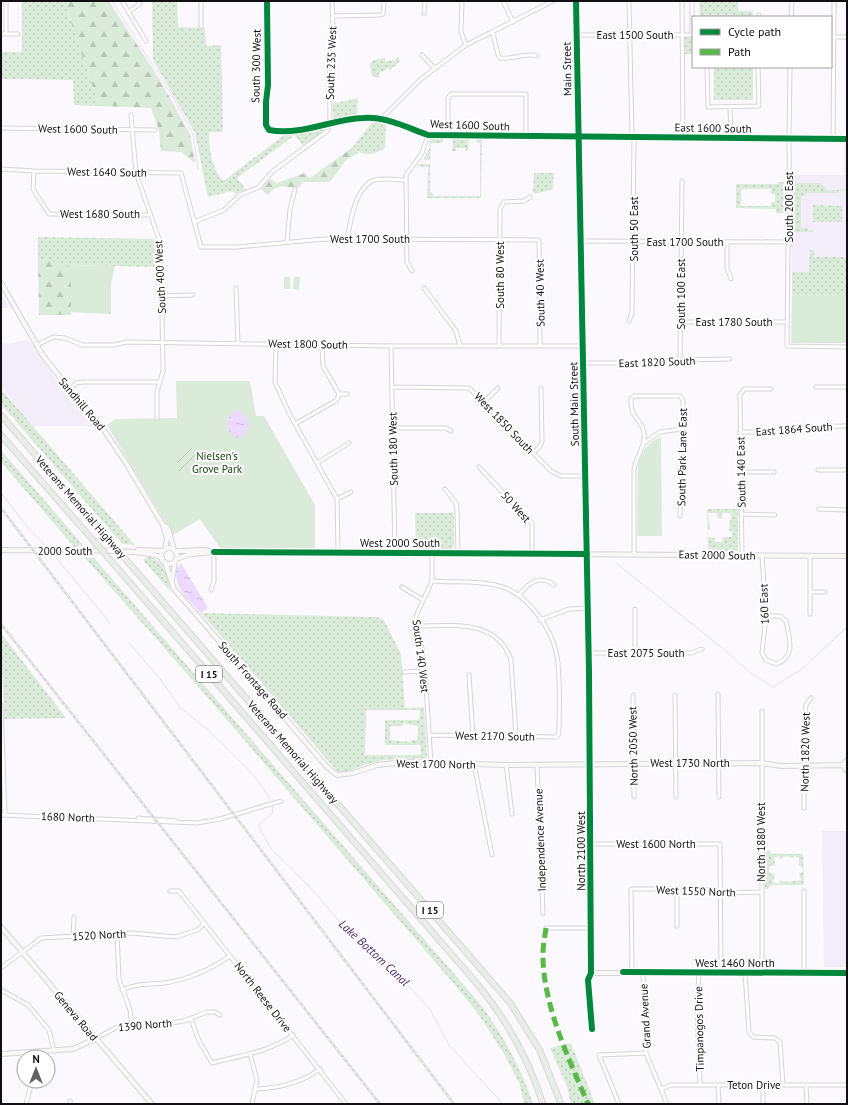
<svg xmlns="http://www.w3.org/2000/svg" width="848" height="1105" viewBox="0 0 848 1105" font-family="'PT Sans',sans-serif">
  <defs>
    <pattern id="grass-dots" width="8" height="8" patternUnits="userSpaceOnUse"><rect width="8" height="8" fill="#dbebd9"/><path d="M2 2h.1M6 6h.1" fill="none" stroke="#bbc8b9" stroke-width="1.8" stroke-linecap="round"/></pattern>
    <pattern id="forest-firs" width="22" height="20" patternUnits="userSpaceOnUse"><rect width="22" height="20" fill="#dbebd9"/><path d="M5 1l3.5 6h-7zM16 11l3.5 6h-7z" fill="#bbc8b9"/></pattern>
    <pattern id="garden-furrows" width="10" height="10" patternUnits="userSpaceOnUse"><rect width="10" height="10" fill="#dbebd9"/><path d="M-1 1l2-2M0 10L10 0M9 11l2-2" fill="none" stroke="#bbc8b9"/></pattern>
    <pattern id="water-ripples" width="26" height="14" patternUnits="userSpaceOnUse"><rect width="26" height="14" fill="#ecd9fe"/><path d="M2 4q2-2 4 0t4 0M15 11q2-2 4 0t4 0" fill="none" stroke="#c9b9d9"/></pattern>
  </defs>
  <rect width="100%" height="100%" fill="#fbf9fd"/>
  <path fill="#f2edf8" d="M844 143H847V294H792L791 175H844Z
    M1 292 9 308H1Z
    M28 339 62 387 97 426H32L1 387V343L10 344Z
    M822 831H847V967H824Z"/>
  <path fill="url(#grass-dots)" fill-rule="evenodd" d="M22 1H64L99 106 74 105 73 80 1 79V52H22Z
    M152 1H177L178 27 205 28 206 46 221 45 223 132H209C209 150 211 164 221 179L225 180 284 135 320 129H323L324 132 304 147 295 135 237 178 246 190 236 194 232 191 208 197 195 133 153 60Z
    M699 1H738V11H753V17H700Z
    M684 37H693V54H684Z
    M396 57 399 58 400 61 390 70 388 68 378 74 380 77 377 78 372 76 370 64 373 60 385 58V61L396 60Z
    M714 67H753V100H714Z
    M358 98 357 114 334 119 332 104Z
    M373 121 386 125 385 148C374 155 362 157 353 147Z
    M431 138H444L442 143H431L430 160H423L429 149Z
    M453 139H469L468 151H465V148H456V151H452Z
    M476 139H482L481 198H427L428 167 417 166 419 164H430V192L433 193V196H480V143L477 142Z
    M534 173H554L553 189 535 194 533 192Z
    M778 182H784V213H776V209L736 208V184H778ZM771 189V194H775V202H771V206H741V189Z
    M794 183H820L829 191 847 189 839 191V193H806V196H801V228H808V230H813V232H794Z
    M813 205 842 206V222H813Z
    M38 237 154 239 155 267 71 265 70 267 38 258Z
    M810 250H814V257H847V294H792V272H809Z
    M1 389 135 545 122 544 1 404Z
    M1 450 83 545 75 548 1 462Z
    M707 509H738V551L708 552ZM708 513H717L718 518H722V513H731L729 531H732V537H723L722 542H715V538L708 537V530H710Z
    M415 513H454V546L451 550H416Z
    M149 556C164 561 169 576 170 591L143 560Z
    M85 558H94L482 1006C504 1037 521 1068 533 1104H524L520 1085 506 1057 479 1015 455 985 196 684Z
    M201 613 377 617 384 620 401 654 405 708 424 707 427 758 385 760 364 765 344 773 337 771ZM366 710H420L419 720H385V745H421V755H365ZM403 723 418 726V740H411V742L390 740V726H403Z
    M1 633 66 718 4 719Z
    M765 850H769L772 854H803L804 885H771L768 889H765ZM779 856 780 859 786 856 793 858 794 856 799 858V865L802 866 803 872 799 873 801 880 787 882 780 880 779 884 773 882 775 874 769 873V866L775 865 774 858Z
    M571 1043 595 1104H571L567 1087 550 1048Z"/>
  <path fill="url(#forest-firs)" d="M64 1H109L160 80 190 134 195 163 181 152 161 151 159 131 151 108 99 106Z
    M353 147 359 153 347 159 330 182H303L299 188C285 187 277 183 268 195L261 189 270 179 277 183 305 173 310 178Z
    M38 258 71 267V315H39Z"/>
  <path fill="#dbebd9" d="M71 265 115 266 111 283V314L71 312Z
    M284 277H290V289H284Z
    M294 277H300L299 290 293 289Z
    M792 294H847V343H791Z
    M176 381H250L256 416H264L315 505V548H220L200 519 173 535 107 425 116 419 177 418Z
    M661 437 662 536H637L638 464C642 451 648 442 661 437Z"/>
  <path fill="url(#garden-furrows)" d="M192 448 201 451 195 465 182 475C172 464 177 448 192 448Z"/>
  <path fill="url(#water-ripples)" d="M234 411C244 410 247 417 249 425L244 435 237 438 230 433 226 425 231 414Z
    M181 563 208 608 201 613C187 598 179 594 175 572Z"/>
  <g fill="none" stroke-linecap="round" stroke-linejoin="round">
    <path stroke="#ecd9fe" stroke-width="1" d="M112 1 173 97 193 134 198 169
      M1 493 30 530 48 548
      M53 554 111 624
      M616 563 722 648 752 674 773 687 802 669 847 627
      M129 643 161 680 180 707 210 732 247 768 259 782 270 799
      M273 805 272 814 261 822 259 827 271 849 311 888 347 931 364 947 377 953 430 1009 449 1045 503 1104"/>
    <g stroke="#d6d4d8" stroke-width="5">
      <path id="street" d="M6 1V34
        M122 1 146 41
        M201 1V26
        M267 1 268 85 266 102V125L269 130 309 129 365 117 381 119 428 135 578 136
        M462 1 461 32 466 45
        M503 1 513 22
        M629 1 632 137
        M682 1 683 138
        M692 1V35
        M128 12 140 4 138 1
        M424 13 425 1
        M759 15V17
        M333 16 380 15 383 14 384 1
        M791 17 792 1
        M492 32C496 40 496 54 500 58 512 60 525 52 537 56
        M1 34H18
        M577 35H693
        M831 37H847
        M422 55 434 68
        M707 67 708 107 759 106 758 67
        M790 67 789 139 790 242 788 247 787 346 847 347
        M730 106 731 138
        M131 115 136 173 159 239 161 257 163 371 157 392V418
        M381 119 421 79 466 45 553 1
        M1 128 155 130
        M448 135V98L451 94H526V136
        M833 139 834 1
        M1 169 34 171 181 173 201 247H237L324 239 539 240 540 346
        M34 171 33 189 49 214 150 215
        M194 222 224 210 240 195 259 187 272 172 327 131 330 124 329 48 333 30 332 1
        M347 240C350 223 355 189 372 181 380 177 396 180 406 180
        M580 241 790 242
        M287 242 290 209 295 189
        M727 242V268L731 279
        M412 271 407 262 406 175 422 153 428 135
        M236 288 238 344
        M424 288 456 331 460 346
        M162 296 193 295
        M629 321 632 313 634 137
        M680 322H787
        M276 343 275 382 289 413 337 499 338 552
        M37 345 53 337 65 338 82 345H113L127 342 391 346H583
        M322 345 323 366 339 394
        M391 346 395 553
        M499 346 500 209 504 202 524 201 530 197
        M680 360 682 181
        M584 363H647L680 360 730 359
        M392 387 469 388 551 471 561 476H585
        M816 387H847
        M70 390 76 383 83 382H159
        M484 402 498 388
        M295 424 337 400 339 394H347
        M393 428H446L451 431
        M740 432H777L794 427 847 426
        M644 443 660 432 681 429
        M533 453 540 446 542 441 541 388
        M317 463 349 443
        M479 467 532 523V554
        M818 470H847
        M741 472H774
        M445 489 456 503 457 511 458 553
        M337 499 351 492
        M819 509 847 510
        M741 514 775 515
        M634 553V470C635 457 646 447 644 434 642 417 630 420 631 399L634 396H680L683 400 680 516
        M742 555 740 395 744 389H771
        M762 555 766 616 762 653 766 660 776 664C797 657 789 637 786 621L780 616H766
        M810 556V614
        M402 587 423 600
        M211 590 214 581V552
        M810 592H825
        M519 595C528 583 540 574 554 585
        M635 609V653
        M540 620 569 609 587 608
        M416 626C451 626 497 618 511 660L516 736
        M589 653H690L702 649
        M404 672 425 671
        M469 675 473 736
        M718 694 719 797
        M633 695 634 797
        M675 695 676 797
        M1 705 5 815
        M429 735 557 737 559 733C559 708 561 680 557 656 552 628 527 593 499 586 478 580 454 583 432 581
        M431 764 425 671 422 648 416 632V616L432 581V553
        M474 764 492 855
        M506 765 512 814
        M537 765 543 914
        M804 808V727L806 705 811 698
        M1 815 197 823 220 819 281 801
        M138 818 176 821
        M591 844H720L721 973
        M170 891H179L346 1104
        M804 891V972
        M677 926V889
        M546 928H591
        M117 934 119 979 130 1010 132 1026
        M73 936 74 917
        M1 968 41 938 131 933 176 937 197 930 204 924
        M632 972 631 889H703L721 893 761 892
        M591 973 588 980 592 1029
        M643 973 646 1053 667 1104
        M699 973 697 1007 700 1085
        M745 973 749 1032 753 1037 775 1038 780 1042 783 1085
        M762 973V711
        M1 990 28 1005 49 1030 54 1051
        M122 990C138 983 147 985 164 983 187 980 211 969 230 956
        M191 1019 199 1041 212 1063C238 1056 270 1052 293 1035
        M95 1039 121 1025 145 1027 184 1021 207 1012H215L220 1015
        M250 1054 257 1080 252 1104
        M718 1085 719 1104
        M763 1086V1104
        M806 1086 807 1104
        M257 1089C279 1088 301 1083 320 1069
        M661 1089 671 1085H847
        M70 1101V1104
        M26 1104 32 1081
        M619 1104 599 1055 646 1053"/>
    </g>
    <g stroke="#d6d4d8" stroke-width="6">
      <path id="secondary" d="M576 1 589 672 591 973H847
        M578 136 847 139
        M1 283 42 354 70 390 102 427 126 463 163 525 167 539 165 549
        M163 525 168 528 174 550
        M161 556a8 8 0 1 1 16 0a8 8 0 1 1-16 0Z
        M1 550C28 551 146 547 162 558
        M138 550 163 551
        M175 551C188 552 201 547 213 552
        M176 559 191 554 214 552 847 556
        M165 562 174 589 196 614 327 767 337 775 353 773 377 765 406 762 506 765 761 763 782 766 843 765
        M172 581 175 561
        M847 760 843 765 847 771
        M1 927 152 1104
        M1 1054 73 1049 95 1039"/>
    </g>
    <g stroke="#d7d6d8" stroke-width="7">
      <path id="highway" d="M1 415 108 539
        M1 435 92 539
        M112 562 479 986C508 1022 529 1060 543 1104
        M128 562 511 1004 540 1051 561 1104"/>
    </g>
    <use href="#street" stroke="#fefeff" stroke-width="3"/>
    <use href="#secondary" stroke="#f8f9f7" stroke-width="4"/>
    <use href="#highway" stroke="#e7eee6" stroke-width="5"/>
    <g stroke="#d7d7d8" stroke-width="2.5">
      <path id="rail" d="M1 508 454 1104
        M1 624 380 1104"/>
    </g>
    <use href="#rail" stroke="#fff" stroke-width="1" stroke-dasharray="3" stroke-linecap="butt"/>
    <g stroke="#d7d6d8" stroke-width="7" stroke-linecap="butt">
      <path id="highway-bridge" d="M92 539 112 562
        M108 539 128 562"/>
    </g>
    <use href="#highway-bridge" stroke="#e7eee6" stroke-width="5"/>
    <path stroke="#58b947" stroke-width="5" stroke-dasharray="10 5" stroke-linecap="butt" d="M546 928C545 936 543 945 543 953 542 1003 569 1059 588 1104"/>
    <g stroke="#fff" stroke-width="8">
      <path id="cycleway" d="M267 1 268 85 266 102V125L269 130C302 136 332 119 363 118 385 116 408 128 428 135L847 139
        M576 1 589 672 591 973 588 980 592 1029
        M214 552 587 554
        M623 972 847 973"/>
    </g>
    <use href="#cycleway" stroke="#00873e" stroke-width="6"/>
  </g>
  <g text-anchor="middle" stroke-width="4" stroke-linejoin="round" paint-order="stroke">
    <g fill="#fff" stroke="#585759" stroke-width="1">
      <rect x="196" y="666" width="26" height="16" rx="3"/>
      <rect x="417" y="902" width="26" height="16" rx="3"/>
    </g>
    <g font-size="10" font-weight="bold" fill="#110f12">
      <text x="209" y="678">I 15</text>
      <text x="430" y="914">I 15</text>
    </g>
    <g font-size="11" fill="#110f12" stroke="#fff">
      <text x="635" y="39">East 1500 South</text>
      <text transform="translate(331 63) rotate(-88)" y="4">South 235 West</text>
      <text transform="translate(256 66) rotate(-89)" y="4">South 300 West</text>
      <text transform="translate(567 69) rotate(-91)" y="4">Main Street</text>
      <text transform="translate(470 125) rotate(2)" y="4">West 1600 South</text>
      <text transform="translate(713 128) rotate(1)" y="4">East 1600 South</text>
      <text transform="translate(78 129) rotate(1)" y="4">West 1600 South</text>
      <text transform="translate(107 172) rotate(1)" y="4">West 1640 South</text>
      <text transform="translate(789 207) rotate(-90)" y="4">South 200 East</text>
      <text x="100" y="218">West 1680 South</text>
      <text transform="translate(634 229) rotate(-90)" y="4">South 50 East</text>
      <text x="370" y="243">West 1700 South</text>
      <text x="685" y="246">East 1700 South</text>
      <text transform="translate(500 275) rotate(-90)" y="4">South 80 West</text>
      <text transform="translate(160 277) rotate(-93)" y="4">South 400 West</text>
      <text transform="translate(540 293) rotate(-91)" y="4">South 40 West</text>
      <text transform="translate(681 294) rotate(-90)" y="4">South 100 East</text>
      <text x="734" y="326">East 1780 South</text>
      <text transform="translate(308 344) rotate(1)" y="4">West 1800 South</text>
      <text transform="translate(657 362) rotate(-2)" y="4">East 1820 South</text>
      <text transform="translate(82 404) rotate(50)" y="4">Sandhill Road</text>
      <text transform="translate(574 404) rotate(-91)" y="4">South Main Street</text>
      <text transform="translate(504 423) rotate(46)" y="4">West 1850 South</text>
      <text transform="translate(794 429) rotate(-4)" y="4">East 1864 South</text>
      <text transform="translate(393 449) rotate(-91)" y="4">South 180 West</text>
      <text transform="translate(682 457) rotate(-89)" y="4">South Park Lane East</text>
      <text transform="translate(741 472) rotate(-91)" y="4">South 140 East</text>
      <text transform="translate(81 507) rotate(49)" y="4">Veterans Memorial Highway</text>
      <text transform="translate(516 507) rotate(48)" y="4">50 West</text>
      <text x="400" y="547">West 2000 South</text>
      <text x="65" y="555">2000 South</text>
      <text transform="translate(717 555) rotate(1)" y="4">East 2000 South</text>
      <text transform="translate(764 604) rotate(-92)" y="4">160 East</text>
      <text x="646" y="657">East 2075 South</text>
      <text transform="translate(421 656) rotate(83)" y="4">South 140 West</text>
      <text transform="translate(253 680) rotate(49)" y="4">South Frontage Road</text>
      <text transform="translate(495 736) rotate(1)" y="4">West 2170 South</text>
      <text transform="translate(633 746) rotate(-91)" y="4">North 2050 West</text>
      <text transform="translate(293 752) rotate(49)" y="4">Veterans Memorial Highway</text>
      <text transform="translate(805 752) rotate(-89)" y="4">North 1820 West</text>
      <text x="690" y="767">West 1730 North</text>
      <text transform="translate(436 764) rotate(1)" y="4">West 1700 North</text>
      <text transform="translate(68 817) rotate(2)" y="4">1680 North</text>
      <text transform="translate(540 840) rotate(-92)" y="4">Independence Avenue</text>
      <text transform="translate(761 842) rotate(-90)" y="4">North 1880 West</text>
      <text x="656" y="848">West 1600 North</text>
      <text transform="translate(581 851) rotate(-90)" y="4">North 2100 West</text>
      <text transform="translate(696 891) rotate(2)" y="4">West 1550 North</text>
      <text transform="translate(99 935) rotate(-3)" y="4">1520 North</text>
      <text x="735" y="967">West 1460 North</text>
      <text transform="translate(263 997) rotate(52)" y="4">North Reese Drive</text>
      <text transform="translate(76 1016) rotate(50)" y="4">Geneva Road</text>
      <text transform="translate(645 1016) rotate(-93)" y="4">Grand Avenue</text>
      <text transform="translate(145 1025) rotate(-5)" y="4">1390 North</text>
      <text transform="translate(699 1029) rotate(-91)" y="4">Timpanogos Drive</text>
      <text x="754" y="1089">Teton Drive</text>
    </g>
    <g font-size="11" fill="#15460f" stroke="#fff">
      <text x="217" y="460">Nielsen's<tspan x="217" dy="13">Grove Park</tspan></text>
    </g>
    <g font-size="12" font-style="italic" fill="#491f68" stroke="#fff">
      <text transform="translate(374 953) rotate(43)" y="4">Lake Bottom Canal</text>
    </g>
  </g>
  <rect width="848" height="1105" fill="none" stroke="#110f12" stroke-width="4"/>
  <rect x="692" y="16" width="140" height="52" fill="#ffffff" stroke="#a09fa0"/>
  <rect x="700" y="29" width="20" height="6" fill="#00873e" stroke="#a09fa0"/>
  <text x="728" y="36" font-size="12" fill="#110f12">Cycle path</text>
  <rect x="700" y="49" width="20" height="6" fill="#58b947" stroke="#a09fa0"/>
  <text x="728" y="56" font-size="12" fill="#110f12">Path</text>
  <g transform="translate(36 1069)"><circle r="19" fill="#ffffff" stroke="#a09fa0"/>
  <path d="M0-3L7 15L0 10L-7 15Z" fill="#636164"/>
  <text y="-6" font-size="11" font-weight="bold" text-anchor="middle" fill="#110f12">N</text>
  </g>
</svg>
